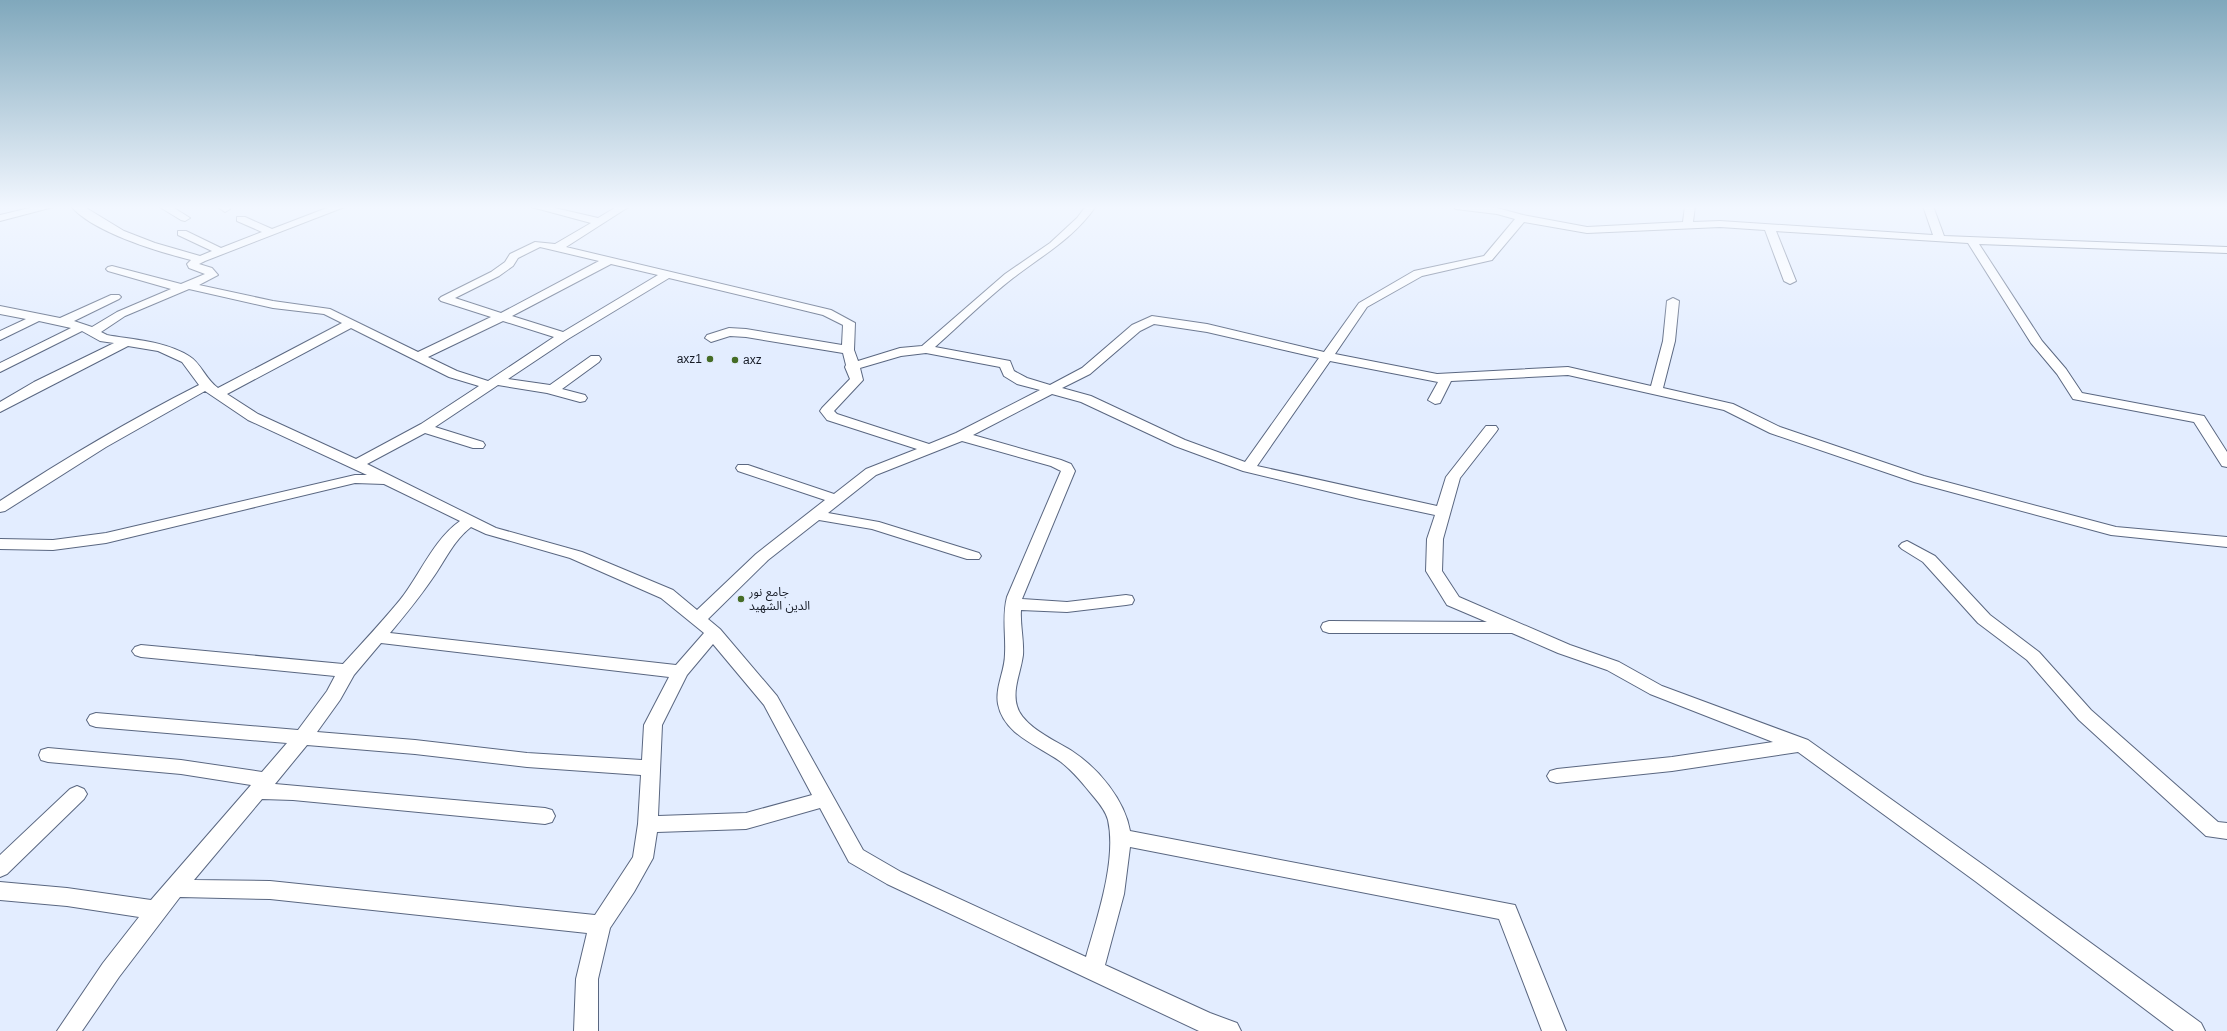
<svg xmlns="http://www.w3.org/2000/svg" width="2227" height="1031" viewBox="0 0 2227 1031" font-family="Helvetica,'Noto Sans Arabic',sans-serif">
  <rect width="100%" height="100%" fill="#e3edff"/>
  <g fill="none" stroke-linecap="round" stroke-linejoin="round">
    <g stroke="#5a6781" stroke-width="2">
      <path id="minor" d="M38 206H57L0 221V215Z
        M71 206H83L124 231 155 243 200 256 212 251 178 235V231H186L221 248 262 232 237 221V217H245L272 229 332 206H347L205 261 199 264 212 268 218 275 199 285 273 301 330 309 418 352 491 317 441 301 439 299 441 297 491 272 505 262 510 254 535 242 555 244 591 223 528 206H546L598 218 618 206H630L566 247 831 310 855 323 854 350 858 361 900 348 922 346 1005 274 1050 243 1077 218 1086 206H1096C1074 238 1043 255 1013 278 986 299 961 324 935 347L1010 361 1014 371 1027 378 1050 385 1082 368 1132 325 1152 316 1207 324 1324 352 1359 303 1414 271 1484 256 1515 219 1497 214 1456 209 1451 206 1497 208 1523 215 1587 227 1683 222 1685 206H1695L1693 222 1720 221 1933 235 1923 206H1933L1944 236 2227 247V253L1979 244 2042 341 2066 369 2082 393 2204 416 2227 452V467L2222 466 2194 422 2073 399 2057 374 2031 343 1968 243 1776 231 1796 281 1790 284 1784 281 1765 230 1720 227 1587 233 1524 222 1492 260 1422 276 1367 307 1335 354 1437 374 1568 367 1651 386 1663 341 1667 301 1673 298 1679 301 1675 341 1663 388 1733 404 1780 427 1924 476 2116 527 2227 537V547L2111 535 1914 482 1770 433 1724 410 1568 375 1451 381 1440 403 1435 404 1428 400 1438 382 1330 361 1257 466 1437 506 1446 477 1486 426H1496L1498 429 1496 432 1460 478 1443 539 1442 571 1459 597 1570 645 1619 662 1662 686 1808 740 1989 869 2201 1023 2205 1031H2174L1975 881 1798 752 1672 771 1557 783 1550 781 1547 776 1550 771 1557 769 1672 757 1773 742 1650 694 1607 670 1558 653 1512 633H1329L1323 631 1321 627 1323 623 1329 621 1487 622 1447 605 1426 571 1427 539 1435 515 1360 499 1243 471 1175 446 1081 402 1052 394 973 435 1061 460 1071 464 1075 471 1022 599 1067 602 1126 595 1132 596 1134 600 1132 604 1126 605 1067 612 1021 610C1020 625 1024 640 1023 655 1021 672 1012 689 1017 706 1022 726 1056 741 1072 751 1098 768 1125 800 1130 831L1515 905 1566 1031H1542L1499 919 1130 847 1124 894 1105 965 1210 1013 1237 1023 1241 1031H1199L887 884 849 862 820 808 746 829 657 832 653 858 634 892 610 928 598 979V1031H574L576 979 587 933 270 899 180 897 119 977 82 1031H57L103 963 139 917 67 906 0 900V882L67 888 151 900 251 785 181 774 48 762 41 760 39 755 41 750 48 748 181 760 262 772 287 743 96 727 90 725 87 720 90 715 96 713 298 730 327 691 335 676 141 657 135 655 132 651 135 647 141 645 343 664C362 643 382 622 400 600 420 575 433 540 460 521L384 484 355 483 106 543 53 550 0 549V539L53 540 106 533 355 475H367L248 420 205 391 106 447 5 511 0 512V501C64 459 130 420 199 385L182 362 158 351 128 346 0 412V402L34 382 114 343 100 341 82 331 0 372V363L71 328 39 321 0 340V331L26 319 0 314V306L60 318 111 295H119L121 297 119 299 74 321 92 327 117 312 171 289 108 271 106 269 108 267 112 266 181 284 205 274 189 268 187 264 191 260C159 252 92 232 71 206ZM540 247 599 261 501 313 455 298 499 276 513 266 518 258ZM611 264 658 275 563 332 512 316ZM669 278 823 315 843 325 842 345 746 329 729 328 707 335 705 338 711 342 730 336 746 337 843 353 846 365 845 367 850 379 822 408 820 411 827 420 917 449 866 469 834 494 748 465H738L736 468 738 471 825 500 756 554 697 610 673 590 582 552 496 528 367 464 425 433 473 448H483L485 445 483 442 435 427 498 385 547 393 580 402 585 401 587 398 585 395 562 389 599 362 601 359 599 356H591L550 385 508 379 568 339ZM189 289 273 308 324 314 342 323 218 388C206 380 201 363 189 356 165 341 134 340 107 335L101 332 125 316ZM503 321 554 337 488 381 457 371 428 357ZM1154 324 1207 332 1319 358 1245 462 1185 440 1091 396 1062 388 1090 374 1140 331ZM351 328 449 377 479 386 421 424 356 459 258 414 227 394ZM926 353 1000 367 1004 376 1017 384 1040 390 956 433 929 444 837 414 834 411 863 380 860 368 901 356ZM962 441 1051 466 1061 471 1007 597C1002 616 1006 634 1005 654 1005 671 995 687 998 704 1004 735 1039 746 1061 762 1074 772 1084 785 1094 797 1100 804 1106 812 1108 820 1117 860 1097 918 1086 957L901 872 863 850 777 696 720 629 708 619 768 560 819 520 872 529 967 559H979L981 556 979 553 879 522 828 513 876 475ZM471 527 486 534 570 558 661 598 704 633 676 665 390 633C405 615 419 598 432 579 445 561 453 541 471 527ZM381 643 669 677 644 725 642 760 527 753 415 740 317 732 340 700 354 675ZM713 644 764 705 812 795 746 813 658 816 662 725 687 675ZM307 745 415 754 527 767 641 775 638 824 633 857 595 915 270 881 194 880 262 799 293 800 545 824 552 822 555 816 552 810 545 808 275 784Z
        M158 206H171L190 218 185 221 181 220Z
        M216 206H228L230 209 225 212Z
        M1907 541 1935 556 1990 615 2039 652 2091 710 2218 822 2227 823V839L2206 836 2079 720 2027 660 1978 623 1923 562 1902 549 1899 546 1902 543Z
        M77 786 84 789 87 794 84 799 7 874 0 877V855L70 789Z"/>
    </g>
    <use href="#minor" fill="#fff" fill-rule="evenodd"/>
  </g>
  <linearGradient id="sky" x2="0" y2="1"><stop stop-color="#80a8bc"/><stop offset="0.59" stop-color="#f2f7ff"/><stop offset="1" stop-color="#f2f7ff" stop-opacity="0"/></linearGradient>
  <rect width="2227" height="351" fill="url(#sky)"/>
  <g fill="#456c26" stroke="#e3edff" stroke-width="1.5">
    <circle cx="710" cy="359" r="4"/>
    <circle cx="735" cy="360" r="4"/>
    <circle cx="741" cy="599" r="4"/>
  </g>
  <g text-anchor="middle" stroke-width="4" stroke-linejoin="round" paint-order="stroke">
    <g font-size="12" fill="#161b26" stroke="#e3edff" text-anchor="start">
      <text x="702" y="363" text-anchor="end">axz1</text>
      <text x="743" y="364">axz</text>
      <text x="749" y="596">جامع نور<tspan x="749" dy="14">الدين الشهيد</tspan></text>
    </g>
  </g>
</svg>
